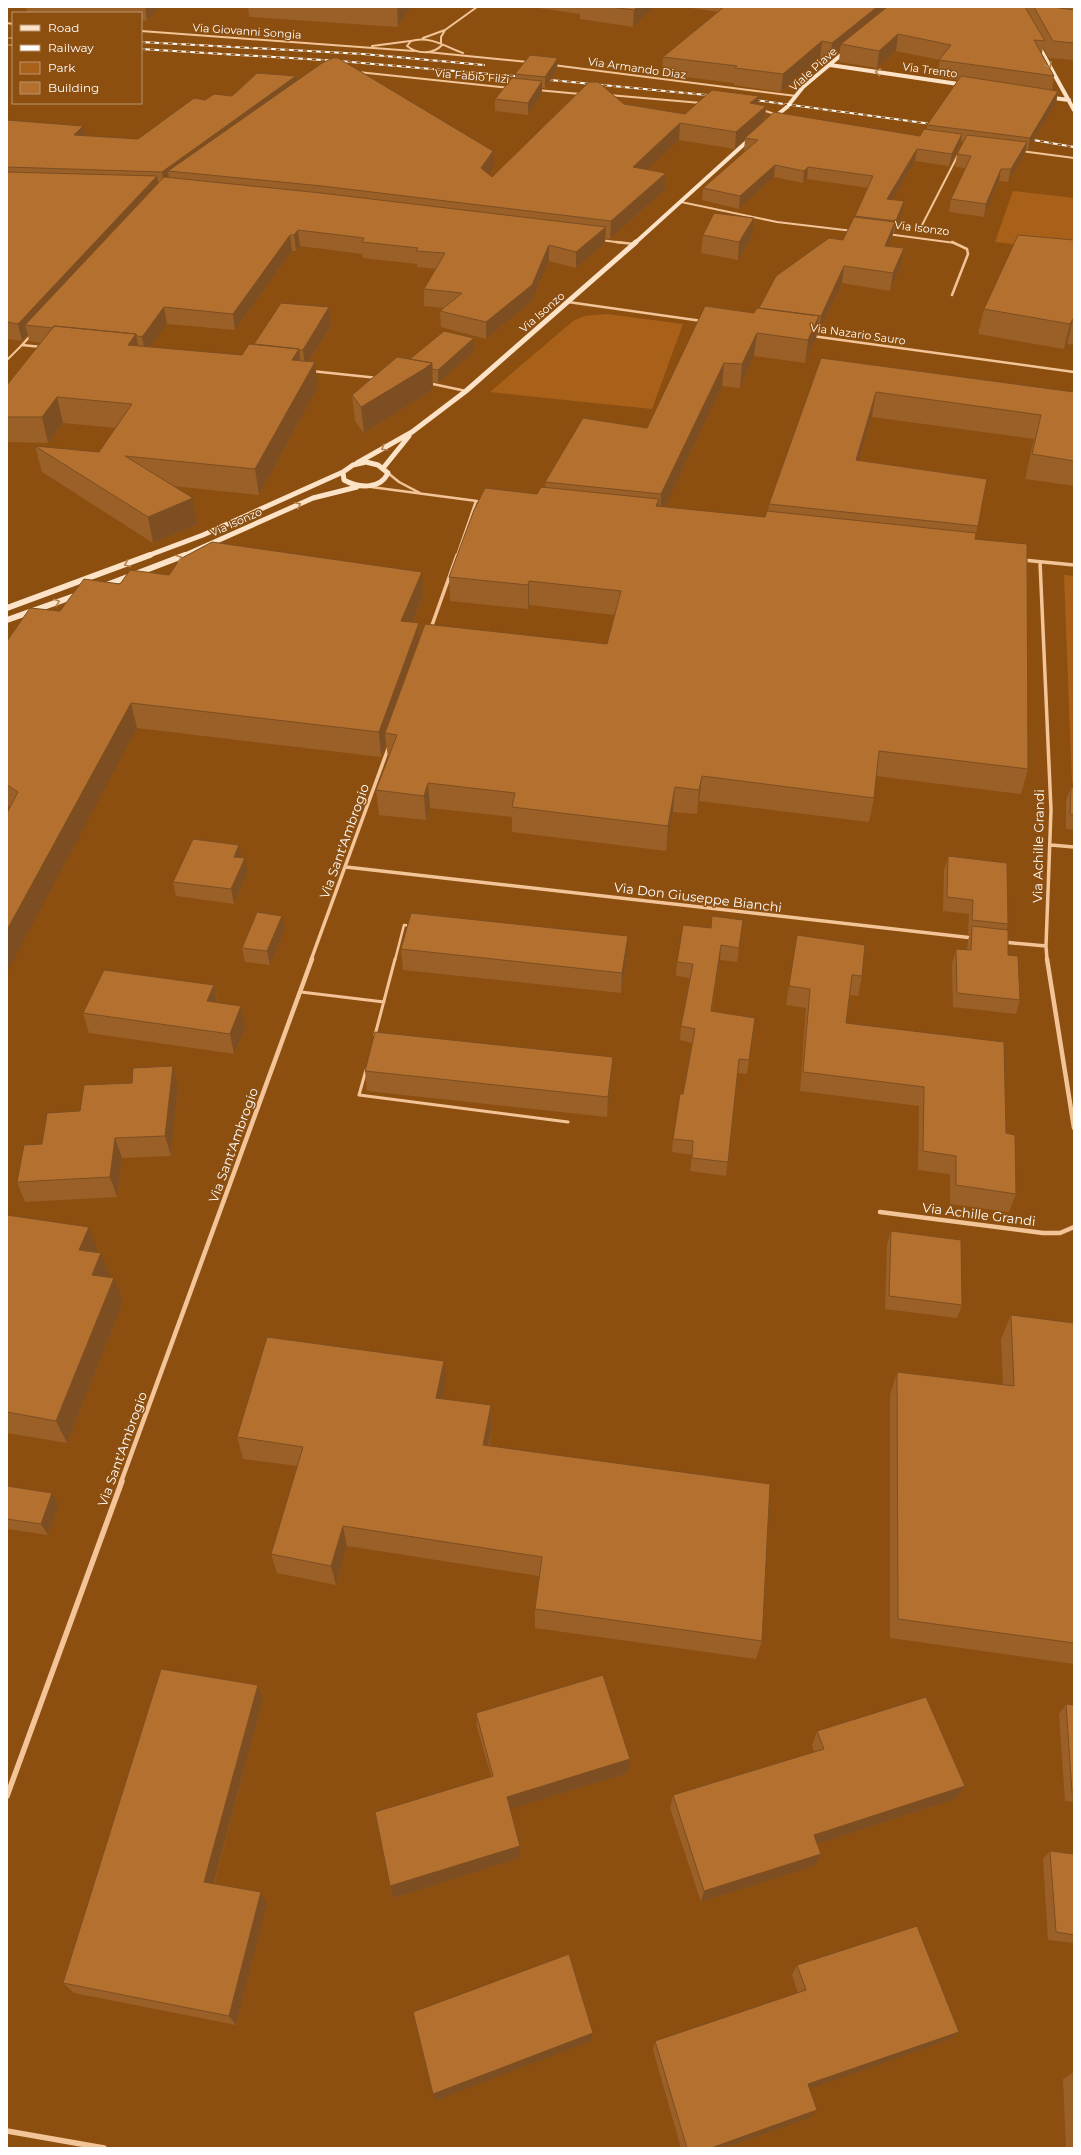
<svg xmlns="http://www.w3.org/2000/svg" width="1081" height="2155" viewBox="0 0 1081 2155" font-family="Montserrat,sans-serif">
  <rect width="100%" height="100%" fill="#8c4f10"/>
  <path fill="#a9611a" d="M1013 191 1074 198V251L995 242Z
    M607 314 683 324 652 409 490 392 573 321 584 316Z
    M1064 575 1074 576V783H1072Z"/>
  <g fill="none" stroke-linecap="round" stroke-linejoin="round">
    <path stroke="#f2c497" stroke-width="2" d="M7 360 22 345"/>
    <path stroke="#f2c497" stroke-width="2.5" d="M395 960 404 925 411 926"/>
    <path stroke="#f2c497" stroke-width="3" d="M301 992 384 1002
      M375 1035 395 959
      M366 1070 359 1095 568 1122"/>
    <path stroke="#f2c497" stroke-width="2" d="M7 23 13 24
      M141 31 414 51
      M423 38 445 30 477 7
      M441 43V37L445 30
      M442 45C433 55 417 54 407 46L411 41C429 35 446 47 463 53
      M372 46 410 41
      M427 52 528 62
      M553 65 796 96
      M358 72 510 88
      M537 90 580 94
      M609 95 701 103
      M762 110 778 115
      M1021 151 1074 158
      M681 202 777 222 853 231
      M919 231 959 153
      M887 234 955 243
      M600 240 624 243"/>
    <path stroke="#f2c497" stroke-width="2.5" d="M616 242 634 244
      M952 242 967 249 968 254 952 295
      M568 302 702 321
      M812 336 1074 372
      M22 345 31 335
      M22 345 41 347
      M311 371 378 378
      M428 383 466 391
      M388 473 399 482 420 493
      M371 487 477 501
      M457 556 476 501"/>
    <path stroke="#f2c497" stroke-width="3.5" d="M1023 560 1074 565
      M1040 562 1051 810 1046 946 1047 960
      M431 628 457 555
      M1051 845 1074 847
      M346 867 973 938
      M1003 942 1046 946
      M311 960 389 746"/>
    <path stroke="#f2c497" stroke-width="4.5" d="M1047 959 1074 1128
      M880 1212 1043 1233H1060L1074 1227
      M121 1482 312 959"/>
    <path stroke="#f2c497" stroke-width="5.5" d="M7 1796 122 1481
      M7 2131 104 2148"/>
    <path stroke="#fce2c6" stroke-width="4" d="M1037 43 1074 110
      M830 65 965 85
      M1046 97 1069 100
      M772 119 787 107 803 87 847 50
      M635 243 753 136"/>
    <path stroke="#fce2c6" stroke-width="5" d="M366 462 378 465 388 473C380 490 358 488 344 480L343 472 353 465Z
      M357 463 412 432 466 391 636 242
      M384 467 409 436
      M147 556 203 535 343 472
      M183 556 313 498 357 487"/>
    <path stroke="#fce2c6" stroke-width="6" d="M104 586 185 555
      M7 608 150 555
      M7 620 80 594"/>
    <g stroke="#fff" stroke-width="2">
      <path id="rail" d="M7 38H13
        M141 42 363 54 484 65
        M7 45H13
        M141 49 339 61 526 77
        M540 79 717 96
        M747 99 939 125
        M1022 138 1074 147"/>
    </g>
    <use href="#rail" stroke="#8c4f10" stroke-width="1.5" stroke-dasharray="4.5" stroke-linecap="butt"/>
  </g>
  <path fill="#9a6028" d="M26 7H160L147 21 141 20V13H28Z
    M248 7H411L398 27 249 17Z
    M532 7H654L633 27 580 19V14Z
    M685 7H1074V60L1049 58 1043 47 1042 54 1054 76 1052 90 1058 91 1056 103 1028 150 1026 149 1025 154 1008 182 999 181 984 217 949 212 951 199 966 168 955 167 957 154 964 142 960 141V146L949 166 915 161 892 199 902 214 894 234H893L892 239 889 246 904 248 901 265 890 291 842 283 818 334H817L816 339 805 363 754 356 740 388 722 386 665 507 765 517 768 511 769 504 821 358 1074 392V486L1025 479 1034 439 872 417 859 460 987 479 975 539 1028 769 1021 794 876 776 874 798 869 822 699 801 697 814 673 812 666 851 512 832V817L430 808 426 820 379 815 376 790 388 758 386 743 381 757 137 728 10 807 7 805V641L60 611 120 584 169 575 423 596 413 622 419 623 420 640 607 644 615 615 529 605 528 609 450 601 449 577 545 487V482L647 428 759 308 843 240 855 217 868 188 807 179 803 183 774 177 739 209 702 200 703 188 746 151 744 150 745 140 735 149 679 140 647 169 666 173 665 190 610 239 605 238V243L576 268 549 261 532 301 486 339 441 327 440 311 444 308 424 306V289L436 269 417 267V264L363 258 362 254 300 246 296 251H292L235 330 167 324 150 347 242 355 254 344 329 307 331 326 309 362 318 387 259 495 173 486 197 525 153 543 42 472 35 446 99 452 116 428 63 423 48 443 7 442V385L41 343 29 341 28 335 22 341 8 339 7 340V120L86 136 138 139 205 100 232 96 296 81 493 151V168L489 174 492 177 624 104 685 114 758 105 766 106 765 121 920 136 927 130V125L958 80 937 77 940 60 896 51 877 68 839 62 840 51 830 60 820 58 781 92 734 85V83L662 74 663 57 718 12Z
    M557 69 545 88H542V93L528 115 495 111V99L515 79V74Z
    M703 235 752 237 738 260 701 253Z
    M1074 240V345L1067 344 1064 349 978 334 984 309Z
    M474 352 438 383 433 382V388L425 395 364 433 355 421 352 395 410 359Z
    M1071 787H1074V830L1066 829V801Z
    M948 856 1008 924 1006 930 1008 955 1020 1000 1016 1014 953 1007 952 963 956 949 967 950 968 940 970 934H968L969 914 943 911 944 870Z
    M242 857 248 872 234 904 176 896 173 882Z
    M743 920 737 962 720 960 712 1011 755 1018 747 1074 737 1073 726 1176 690 1171 692 1155 672 1152 673 1139 683 1094 692 1043 680 1040 681 1026 690 978 676 976 677 962 711 928Z
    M285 930 270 965 245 962 242 948Z
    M797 935 862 976 858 996 850 995 846 1023 1006 1133 1016 1194 1009 1212 950 1204V1174L918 1170 919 1106 800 1091 806 1008 786 1005Z
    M401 949 627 957 621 993 403 970Z
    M214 985 218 1003 241 1006 246 1027 234 1054 89 1033 83 1013Z
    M613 1057 612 1077 607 1117 367 1091 365 1071Z
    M178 1086 171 1156 122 1158 117 1197 25 1202 17 1182 42 1144 80 1111Z
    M7 1215 98 1253 123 1302 67 1443 7 1433Z
    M891 1231 962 1305 957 1318 885 1309 887 1245Z
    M1011 1315 1074 1323V1664L890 1638V1395L897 1372 1003 1385 1001 1339Z
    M446 1383 442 1399 491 1405 492 1427 489 1446 762 1641 756 1659 535 1628V1609L539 1576 347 1546 336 1585 277 1573 271 1554 298 1466 243 1459 237 1437Z
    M7 1486 52 1493 59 1504 48 1535 7 1529Z
    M263 1700 214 1884 267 1904 236 2025 74 1993 63 1983Z
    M1066 1704 1074 1705V1802L1065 1801 1059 1714Z
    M476 1713 630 1759 628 1773 510 1809 520 1858 394 1898 390 1886 491 1776 477 1727Z
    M817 1731 965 1786 956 1799 817 1844 815 1866 701 1902 670 1808 673 1795 814 1752 812 1745Z
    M1050 1851 1074 1854V1943L1048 1940 1043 1859Z
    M797 1965 959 2032 949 2040 809 2089 810 2118 725 2148H681L653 2050 655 2041 798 1993 792 1975Z
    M1074 2072V2148H1066L1063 2079Z"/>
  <path fill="#7d4e21" d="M145 7H160L147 21Z
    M397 7H411L398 27Z
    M637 7H654L633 27 634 10Z
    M877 7H895L841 44 840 51 830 60 832 43Z
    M898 34 896 51 877 68 879 51Z
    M822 41 820 58 781 92 783 74Z
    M558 58 557 69 545 88V77Z
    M296 76 297 91 168 171 170 184 164 187 162 172Z
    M542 81V93L528 115V103Z
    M1058 91 1056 103 1028 150 1030 138Z
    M759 96 757 112 750 103Z
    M766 106 764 122 745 138V140L735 149 736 132Z
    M680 123 679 140 632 184 633 167Z
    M83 126 87 141 74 135Z
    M962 134 960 146 949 166 952 154Z
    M1027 142 1025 154 1008 182 1011 169Z
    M917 149 915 161 886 211 887 199Z
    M493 151V168L482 185 481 168Z
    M775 165 774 177 739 209 740 196Z
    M808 167 807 179 803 183 804 171Z
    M1001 169 999 181 984 217 986 204Z
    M666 173 665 190 610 239 611 221Z
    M157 176 160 192 25 325 28 335 22 341 18 324Z
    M904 201 902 214 894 234 896 221Z
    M754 218 752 237 738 260 739 242Z
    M895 222 892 239 882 263 885 246Z
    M606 227 605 243 576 268V252Z
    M298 230 300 246 296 251 294 235Z
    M290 235 292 251 235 330 233 314Z
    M549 245V261L532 301 486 339V322Z
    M904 248 901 265 890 291 893 273Z
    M844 266 842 283 818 334 821 316Z
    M164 307 167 324 145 354 142 337Z
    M329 307 331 326 305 368 303 350Z
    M819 316 816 339 805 363 808 340Z
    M1073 319 1067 344 1064 349 1070 324Z
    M757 333 754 356 740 388 742 364Z
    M136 334 141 359 128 345Z
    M474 338V352L438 383V370Z
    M299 349 302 374 292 360Z
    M315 362 318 387 259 495 255 469Z
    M432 363 433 388 425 395 364 433 361 407Z
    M724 363 722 386 660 518 661 494Z
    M876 392 872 417 852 484 856 460Z
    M57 397 63 423 48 443 42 417Z
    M193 498 197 525 153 543 148 517Z
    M659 499 657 523 656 506Z
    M422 572 423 596 403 646 401 621Z
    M529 581V605L528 609V585Z
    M419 623 420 648 385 733 386 743 381 757 379 732Z
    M131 703 137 728 7 972V930Z
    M702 776 699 801 697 814 699 790Z
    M428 783 430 808 426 820 424 796Z
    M675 787 673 812 666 851 668 826Z
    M239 845 242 859 234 857Z
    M245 858 248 872 234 904 231 889Z
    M282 916 285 930 270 965 267 951Z
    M628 936 627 957 621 993 622 973Z
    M721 945 720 960 709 1025 711 1011Z
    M214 985 218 1006 207 1001Z
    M241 1006 246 1027 234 1054 230 1034Z
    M613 1057 612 1077 607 1117 608 1097Z
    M173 1066 178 1086 171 1156 165 1136Z
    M115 1138 122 1158 117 1197 110 1177Z
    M89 1227 98 1252 79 1250Z
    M101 1253 111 1278 92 1275Z
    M114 1278 123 1302 67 1443 56 1421Z
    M444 1361 446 1383 438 1419 436 1398Z
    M491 1405 492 1427 484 1466 483 1445Z
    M52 1493 59 1504 48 1535 41 1524Z
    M343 1526 347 1546 336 1585 331 1566Z
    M258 1685 263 1700 211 1893 204 1882Z
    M630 1759 628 1773 508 1810 507 1797Z
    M965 1786 956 1799 808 1847 814 1835Z
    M520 1846V1858L394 1898 390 1886Z
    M821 1854 815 1866 701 1902 704 1891Z
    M261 1892 267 1904 236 2025 229 2016Z
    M959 2032 949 2040 802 2092 808 2084Z
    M593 2033 591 2041 435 2101 433 2094Z
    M817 2110 810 2118 725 2148H711Z"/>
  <path fill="#b3702f" stroke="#7d4e21" d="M610 7H637L634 10Z
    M724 7H877L832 43 822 41 783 74 735 68 737 66 663 57Z
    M887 7H1025L1045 41 1034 40 1054 76 939 60 951 45 898 34 879 51 841 44Z
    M1034 7H1053L1074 10V43L1053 41Z
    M530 55 558 58 545 77 515 74Z
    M333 58H338L493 151 481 168 492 177 589 82H598L624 104 685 114 712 90 759 96 750 103 766 106 736 132 680 123 633 167 666 173 611 221 322 186 168 171 322 63Z
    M257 73 296 76 162 172 7 167V120L83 126 74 135 138 139 194 98 205 100 214 94 232 96Z
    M961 76 1058 91 1030 138 927 125Z
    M512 78 542 81 528 103 495 99Z
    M774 112 920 136 924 129 962 134 952 154 917 149 887 199 904 201 896 221 855 216 873 176 808 167 804 171 775 165 740 196 703 188 758 140 745 138Z
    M967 135 1027 142 1011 169H1001L986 204 951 199 971 156 957 154Z
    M7 172 157 176 18 324 7 322Z
    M164 177 321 193 606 227 576 252 549 245 532 285 486 322 440 311 462 293 424 289 445 253 416 251 418 248 362 242 364 238 298 230 294 235H290L233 314 164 307 142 337 137 336 136 334 54 326 53 328 25 325Z
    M714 213 754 218 739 242 703 235Z
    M854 217 895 222 885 246 904 248 893 273 844 266 821 316 759 308 776 276 829 238 843 240Z
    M1018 235 1074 240V319H1073L1070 324 984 309Z
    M281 303 329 307 303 350H299V349L254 344Z
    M705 306 754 313 757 308 819 316 808 340 757 333 742 364 724 363 661 494 545 482 583 418 647 428Z
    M54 326 136 334 128 345 242 355 249 344 299 349 292 360 315 362 255 469 125 456 193 498 148 517 35 446 99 452 132 404 57 397 42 417H7V385Z
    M444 331 474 338 438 370 432 369V363L410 359Z
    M397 357 432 363 424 369 361 407 352 395Z
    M821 358 1074 392V461L1032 454 1041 415 876 392 856 460 987 479 978 526 769 504Z
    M541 487 659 499 656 506 765 517 767 511 976 533 975 539 1027 544 1028 769 879 751 874 798 702 776 699 790 675 787 668 826 512 807 515 793 428 783 424 796 376 790 397 735 385 733 425 624 607 644 621 591 529 581 528 585 449 577 474 510 485 488 537 494Z
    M212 542 422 572 401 621 419 623 379 732 131 703 7 930V813L18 792 7 785V641L30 608 60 611 84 579 120 584 130 570 169 575 180 559Z
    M1071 787H1074V815L1070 814Z
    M193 839 239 845 234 857 245 858 231 889 173 882Z
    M948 856 1007 863 1008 924 972 920 973 900 947 897Z
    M257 912 282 916 267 951 242 948Z
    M411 913 628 936 622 973 401 949Z
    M712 916 743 920 739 948 721 945 711 1011 755 1018 749 1060 739 1059 728 1162 692 1158 693 1141 673 1139 680 1094H683L695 1029 681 1026 693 964 677 962 683 925 711 928Z
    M972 926 1008 930V955L1018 956 1020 1000 957 993 956 949 971 950Z
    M797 935 865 945 862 976 852 975 846 1023 1004 1042 1006 1133 1015 1135 1016 1194 956 1185V1156L923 1151 924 1087 803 1072 810 989 789 986Z
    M104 970 214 985 207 1001 241 1006 230 1034 83 1013Z
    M375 1032 613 1057 608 1097 365 1071Z
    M173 1066 165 1136 115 1138 110 1177 17 1182 24 1145 42 1144 47 1113 80 1111 84 1085 132 1083 133 1068Z
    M7 1215 89 1227 79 1250 101 1253 92 1275 114 1278 56 1421 7 1412Z
    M891 1231 961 1240 962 1305 889 1296Z
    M1011 1315 1074 1323V1643L898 1619 897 1372 1014 1386Z
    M267 1337 444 1361 436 1398 491 1405 483 1445 770 1484 762 1641 535 1609 542 1557 343 1526 331 1566 271 1554 303 1447 237 1437Z
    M7 1486 52 1493 41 1524 7 1519Z
    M161 1669 258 1685 204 1882 261 1892 229 2016 63 1983Z
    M603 1675 630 1759 507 1797 520 1846 390 1886 375 1812 493 1776 476 1713Z
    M926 1697 965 1786 814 1835 821 1854 704 1891 673 1795 824 1749 817 1731Z
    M1066 1704 1074 1705V1792H1072Z
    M1050 1851 1074 1854V1935L1056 1932Z
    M917 1926 959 2032 808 2084 817 2110 711 2148H687L655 2041 806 1990 797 1965Z
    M569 1954 593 2033 433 2094 413 2012Z"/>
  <defs><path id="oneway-chevron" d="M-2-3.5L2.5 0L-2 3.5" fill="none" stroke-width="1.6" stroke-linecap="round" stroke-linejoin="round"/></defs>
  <g stroke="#b38250">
    <use href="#oneway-chevron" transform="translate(1049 65) rotate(61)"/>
    <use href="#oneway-chevron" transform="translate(878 72) rotate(-172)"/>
    <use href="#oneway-chevron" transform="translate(384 448) rotate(150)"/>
    <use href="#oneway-chevron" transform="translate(298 505) rotate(-26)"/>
    <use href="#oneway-chevron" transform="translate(179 558) rotate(-22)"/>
    <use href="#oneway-chevron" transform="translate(127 564) rotate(159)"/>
    <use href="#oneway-chevron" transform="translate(57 602) rotate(-19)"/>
  </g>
  <g text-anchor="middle" stroke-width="3" stroke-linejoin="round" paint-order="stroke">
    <g font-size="11" fill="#fff" stroke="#8c4f10">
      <text transform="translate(247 31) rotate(4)" y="4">Via Giovanni Songia</text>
      <text transform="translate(637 68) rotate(8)" y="4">Via Armando Diaz</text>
      <text transform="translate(813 69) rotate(-42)" y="4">Viale Piave</text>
      <text transform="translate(930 70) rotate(8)" y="4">Via Trento</text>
      <text transform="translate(472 76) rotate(5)" y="4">Via Fabio Filzi</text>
      <text transform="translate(922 228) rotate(7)" y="4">Via Isonzo</text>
      <text transform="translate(542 312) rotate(-41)" y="4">Via Isonzo</text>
      <text transform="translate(858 334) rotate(8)" y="4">Via Nazario Sauro</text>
      <text transform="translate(236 522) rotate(-24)" y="4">Via Isonzo</text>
    </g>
    <g font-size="13" fill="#fff" stroke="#8c4f10">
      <text transform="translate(344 841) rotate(-70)" y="5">Via Sant'Ambrogio</text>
      <text transform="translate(1038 846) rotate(-89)" y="5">Via Achille Grandi</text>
      <text transform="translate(698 897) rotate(7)" y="5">Via Don Giuseppe Bianchi</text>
      <text transform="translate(233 1145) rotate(-70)" y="5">Via Sant'Ambrogio</text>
      <text transform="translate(979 1214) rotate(7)" y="5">Via Achille Grandi</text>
      <text transform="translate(122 1449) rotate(-70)" y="5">Via Sant'Ambrogio</text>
    </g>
  </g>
  <rect width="1081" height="2155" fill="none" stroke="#ffffff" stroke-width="16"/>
  <rect x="12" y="12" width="130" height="92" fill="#8c4f10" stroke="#ba9570"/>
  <rect x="20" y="25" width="20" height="6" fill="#fce2c6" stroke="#ba9570"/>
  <text x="48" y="32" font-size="12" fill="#ffffff">Road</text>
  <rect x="20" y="45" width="20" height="6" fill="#ffffff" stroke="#ba9570"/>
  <text x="48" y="52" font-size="12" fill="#ffffff">Railway</text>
  <rect x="20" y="62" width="20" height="12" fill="#a9611a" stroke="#ba9570"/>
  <text x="48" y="72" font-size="12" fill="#ffffff">Park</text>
  <rect x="20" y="82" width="20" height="12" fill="#b3702f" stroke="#ba9570"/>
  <text x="48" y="92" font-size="12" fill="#ffffff">Building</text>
</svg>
